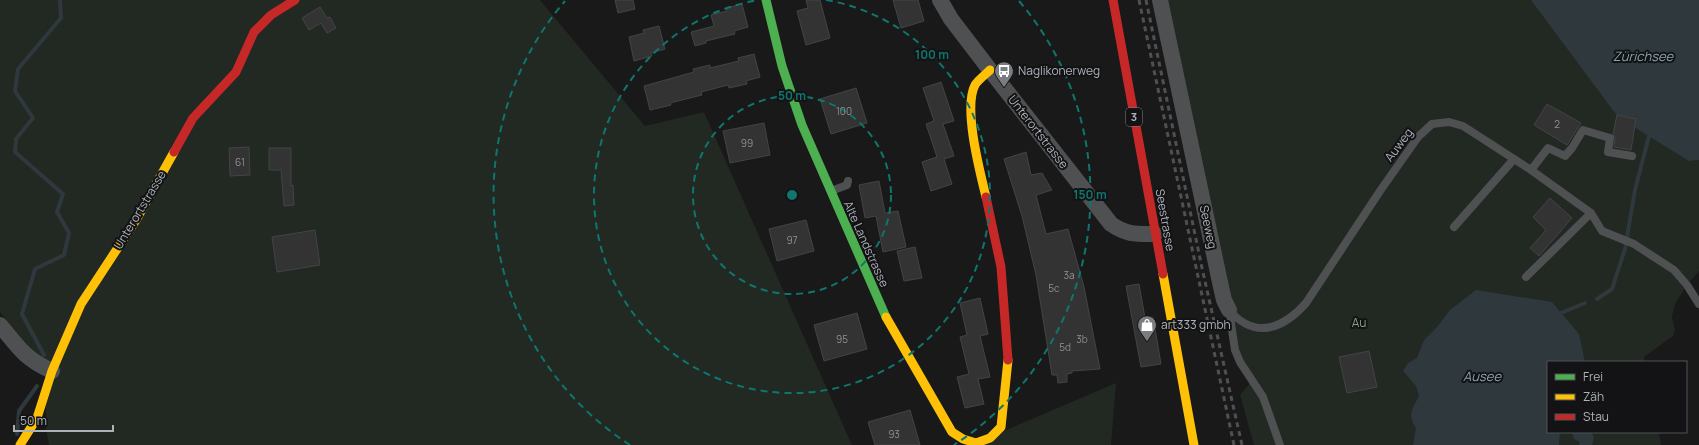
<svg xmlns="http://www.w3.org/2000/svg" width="1699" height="445" viewBox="0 0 1699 445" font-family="Manrope,sans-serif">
  <rect width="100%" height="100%" fill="#191919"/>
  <path fill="#222822" d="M0 0H540L645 126 704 112 852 445H49L46 428V360L35 358 0 312Z
    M1160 0H1568L1689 161 1699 160V271L1687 285 1675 304 1672 317 1675 330 1673 336 1644 357 1645 362H1548V432H1659L1661 445H1254L1240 395 1251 382 1240 362Z
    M1116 383 1111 445H971Z"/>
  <path fill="#2f383c" d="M1531 0H1699V160L1689 161 1618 117Z
    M1476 290 1552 302 1579 334 1585 362H1548V432H1560L1559 445H1413L1416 428C1407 414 1412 410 1419 396L1416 386 1403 371 1408 363 1417 358 1424 340 1437 327 1450 310Z
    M1572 432H1591L1594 437 1592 445H1579L1580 442 1574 439Z"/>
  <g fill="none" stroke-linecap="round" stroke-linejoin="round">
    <path stroke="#2f383c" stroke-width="4" d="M1597 299 1612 289 1625 249 1635 190 1649 136
      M1561 313 1585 303
      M44 355 22 314 35 269 64 255 69 233 57 212 63 194 15 152 16 139 33 118 15 91 18 69 61 18 60 0
      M17 434 19 411 37 386"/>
  </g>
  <path fill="#333334" stroke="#424445" d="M615 0H633L635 9 618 13Z
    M806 0H820L830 38 806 45 797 11 808 8Z
    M893 0H918L924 21 901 28Z
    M742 4 748 27 734 31 735 34 706 41V43L695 46 691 32 714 26 711 15 727 11 726 8Z
    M320 7 327 18 330 17 336 28 327 33 321 23 309 30 302 18Z
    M659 26 665 49 651 53 652 56 634 61 629 37 644 33 643 30Z
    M754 54 760 77 746 81 747 84 729 88 728 85 701 92 702 95 670 103 671 105 650 110 644 86 694 72 693 69 710 65V68L739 61 738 58Z
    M941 82 954 121 943 124 954 156 944 159 952 184 931 191 922 162 937 157 926 124 934 121 923 88Z
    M856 88 867 123 831 134 820 99Z
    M1547 104 1581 123 1567 145 1534 125Z
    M1617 115 1636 119 1631 150 1614 147 1615 138 1613 134Z
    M764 123 770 155 730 163 723 131Z
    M249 147 250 175 230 176 229 148Z
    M269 148H291V186L293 185 294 205 284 206 281 170H269Z
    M1026 152 1031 175 1042 173 1052 190 1036 195 1046 234 1068 229 1084 287 1100 369 1072 371V373L1067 374V382L1058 383 1057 375H1052L1036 275 1022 216 1004 159Z
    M879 181 885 213 898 211 906 247 883 252 876 216 865 218 859 185Z
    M1550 198 1572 218 1539 256 1530 248 1546 230 1533 217Z
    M806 220 814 251 777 261 769 229Z
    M315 230 320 265 277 272 272 237Z
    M915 247 922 278 904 281 897 251Z
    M1139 284 1145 318 1153 317 1161 364 1141 367 1126 286Z
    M980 298 988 334 980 336 990 377 978 379 984 404 965 408 957 377 969 374 960 337 967 335 960 303Z
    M857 313 867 349 824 361 814 325Z
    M1369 351 1377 387 1347 393 1339 357Z
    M910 410 920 445H875L868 422Z"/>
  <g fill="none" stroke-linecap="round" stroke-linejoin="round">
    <path stroke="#4e5052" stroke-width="8" d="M1531 170 1548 148 1565 156 1572 148 1583 130 1610 138 1608 152 1632 156
      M831 191 847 185 848 181
      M1454 227 1514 159
      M1526 277 1591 213
      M1229 310C1255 340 1283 329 1306 303L1380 191 1418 137 1432 124 1449 122 1463 126 1531 170 1591 213 1602 231 1634 244 1674 270 1687 285 1699 304
      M1229 310 1235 350 1240 362 1263 397 1280 445"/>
    <path stroke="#4e5052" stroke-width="16" d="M940 0 951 19 990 70 1111 224C1127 235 1136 234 1155 234
      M1160 0 1221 287 1224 300 1229 310
      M0 325C18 347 25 359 52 371"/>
    <path stroke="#4caf50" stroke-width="9" d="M766 0 782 66 802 125 886 317"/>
    <path stroke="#ffc107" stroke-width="9" d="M986 197C980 172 963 108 975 85 978 80 985 75 990 70
      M1163 274 1194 445
      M886 317 952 432 963 439 976 443 990 438 1001 427 1008 360
      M20 445 37 418 52 371 81 304 136 220 174 152"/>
    <path stroke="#c62828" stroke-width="9" d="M1113 0 1163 274
      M174 152 193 118 236 72 254 32 271 15 295 0
      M986 197 1001 267 1008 360"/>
    <path stroke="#4e5052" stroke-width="3" stroke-dasharray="5 4" stroke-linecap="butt" d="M1139 0 1234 445
      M1146 0 1202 268 1242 445"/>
  </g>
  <g fill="none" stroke="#0f766e" stroke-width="2" stroke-dasharray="7 5">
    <circle cx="792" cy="195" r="99"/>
    <path d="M826 0A198 198 0 1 1 758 0"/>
    <path d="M630 445A298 298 0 0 1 565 1M1019 1A298 298 0 0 1 954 445"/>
  </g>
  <defs>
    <g id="bus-pin" transform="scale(1)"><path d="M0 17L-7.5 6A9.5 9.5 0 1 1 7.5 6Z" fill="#797c80" stroke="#131315"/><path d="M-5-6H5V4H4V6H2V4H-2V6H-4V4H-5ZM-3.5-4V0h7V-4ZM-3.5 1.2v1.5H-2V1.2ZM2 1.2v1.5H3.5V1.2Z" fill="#fff"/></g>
    <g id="shop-pin" transform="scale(1)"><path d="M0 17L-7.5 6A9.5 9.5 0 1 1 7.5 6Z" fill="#797c80" stroke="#131315"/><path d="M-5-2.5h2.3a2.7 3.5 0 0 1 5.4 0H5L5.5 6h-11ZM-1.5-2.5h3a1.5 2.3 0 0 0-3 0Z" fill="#fff"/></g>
  </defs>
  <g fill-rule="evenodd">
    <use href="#bus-pin" x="1004" y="71"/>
    <use href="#shop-pin" x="1147" y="325"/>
  </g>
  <g text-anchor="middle" stroke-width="4" stroke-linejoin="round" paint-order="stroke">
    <g font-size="10" fill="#8e9297">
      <text x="844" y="115">100</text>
      <text x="1557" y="128">2</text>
      <text x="747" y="147">99</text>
      <text x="240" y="166">61</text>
      <text x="792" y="244">97</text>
      <text x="1069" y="279">3a</text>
      <text x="1054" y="292">5c</text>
      <text x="842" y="343">95</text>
      <text x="1082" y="343">3b</text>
      <text x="1065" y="351">5d</text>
      <text x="894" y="438">93</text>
    </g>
    <rect fill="#131315" stroke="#7e8287" stroke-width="1" x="1126" y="108" width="16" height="18" rx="3"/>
    <g font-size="11" font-weight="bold" fill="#acb2b8">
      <text x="1134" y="121">3</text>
    </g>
    <g font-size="12" fill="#acb2b8" stroke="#131315" text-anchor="start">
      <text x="1018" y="75">Naglikonerweg</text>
      <text x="1161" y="329">art333 gmbh</text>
    </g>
    <g font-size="12" fill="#acb2b8" stroke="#131315">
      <text transform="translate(1038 132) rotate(52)" y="4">Unterortstrasse</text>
      <text transform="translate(1399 145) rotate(-53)" y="4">Auweg</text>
      <text transform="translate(140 210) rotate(-59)" y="4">Unterortstrasse</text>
      <text transform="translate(1165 220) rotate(80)" y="4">Seestrasse</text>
      <text transform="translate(1208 227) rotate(78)" y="4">Seeweg</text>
      <text transform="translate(866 244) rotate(66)" y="4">Alte Landstrasse</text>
    </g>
    <g font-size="12" fill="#87a185" stroke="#131315">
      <text x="1359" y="327">Au</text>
    </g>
    <g font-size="13" font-style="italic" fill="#86a3b0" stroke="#131315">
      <text x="1643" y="61">Zürichsee</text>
      <text x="1482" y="381">Ausee</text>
    </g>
  </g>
  <circle cx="792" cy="195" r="6" fill="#0f766e" stroke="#131315" stroke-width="2"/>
  <g font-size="12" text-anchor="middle" font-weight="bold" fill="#0f766e" stroke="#131315" stroke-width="4" stroke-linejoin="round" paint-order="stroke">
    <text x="932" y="59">100 m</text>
    <text x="792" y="100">50 m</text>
    <text x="1090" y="199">150 m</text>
  </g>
  <rect x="1547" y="361" width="140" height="72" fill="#131315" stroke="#505356"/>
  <rect x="1555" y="374" width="20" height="6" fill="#4caf50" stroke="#505356"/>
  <text x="1583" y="381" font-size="12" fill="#acb2b8">Frei</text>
  <rect x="1555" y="394" width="20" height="6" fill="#ffc107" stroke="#505356"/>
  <text x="1583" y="401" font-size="12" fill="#acb2b8">Zäh</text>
  <rect x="1555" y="414" width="20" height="6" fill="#c62828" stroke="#505356"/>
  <text x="1583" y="421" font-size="12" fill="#acb2b8">Stau</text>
  <path d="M14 425v6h99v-6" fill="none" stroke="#acb2b8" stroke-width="2"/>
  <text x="20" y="425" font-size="12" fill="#acb2b8" stroke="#131315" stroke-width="3" paint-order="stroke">50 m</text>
</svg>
